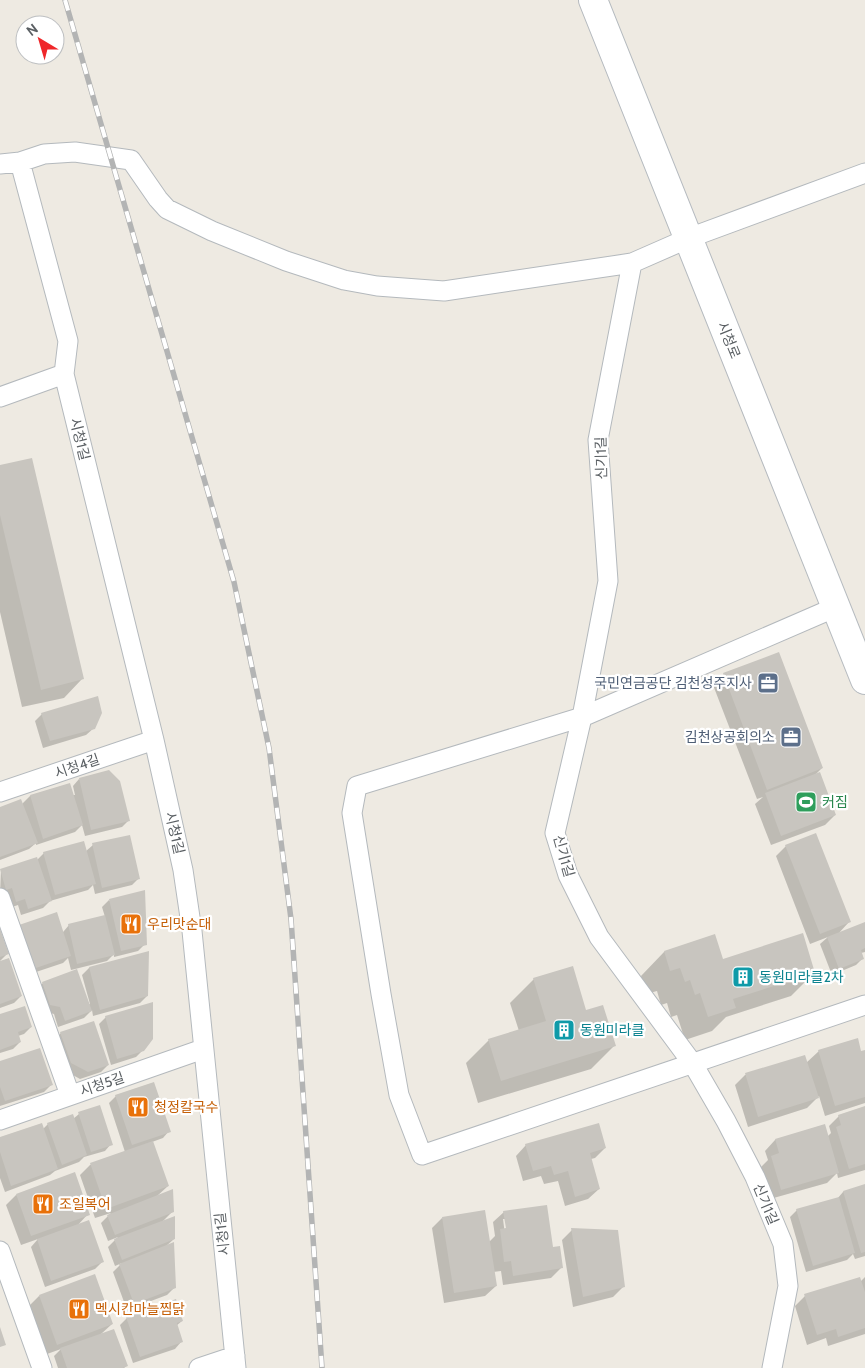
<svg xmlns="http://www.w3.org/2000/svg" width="865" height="1368" viewBox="0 0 865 1368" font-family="Cabin,'Noto Sans KR',sans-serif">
  <rect width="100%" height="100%" fill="#eeeae2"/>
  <path fill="#0003" fill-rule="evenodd" d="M0 466 82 679 64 698 22 707 0 612Z
    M724 674 822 768 814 776 835 815 825 825 771 845 755 804 763 797 757 799 713 685Z
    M42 714 94 728 86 735 43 748 35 721Z
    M79 779 129 820 122 827 85 836 82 825 75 832 36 845V843L29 849 0 860V808L22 804 30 796 69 784 73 795H75L73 786Z
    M93 845 139 878 132 885 95 894 93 885 88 890 50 901 43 908 21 915 18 905 9 908 0 895 1 870 37 860 44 853 86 851Z
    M786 846 849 922 838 934 865 923V952L861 953 863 958 856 965 832 975 820 944 828 937 810 944 776 856Z
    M109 900 145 944 138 951 114 957V954L107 961 71 970 68 958 63 963 27 975 69 925 105 917 102 907Z
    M0 931 7 954 0 961Z
    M714 936 722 961 814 973 791 996 726 1017 712 1031 685 1040 677 1015 671 1017 667 1003 661 1005 657 991 646 994 641 976 664 952Z
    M147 953V996L140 1003 93 1016 92 1010 84 1018 58 1027 54 1014 43 1011 36 990 43 983 88 1005 90 1004 82 975 89 968Z
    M0 962 21 996 14 1003 0 1008Z
    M534 979 585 1012 615 1045 591 1069 478 1103 466 1063 489 1040 519 1031 510 1003Z
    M0 1015 31 1027 24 1034 18 1036 20 1042 13 1049 0 1053Z
    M106 1017 143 1050 136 1057 111 1065 99 1024Z
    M61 1033 108 1065 101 1072 80 1079 64 1070 54 1040Z
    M819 1051 861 1053 865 1051V1103L825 1116 819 1096 807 1108 748 1127 735 1085 745 1075 804 1057 806 1063Z
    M0 1063 51 1085 44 1092 0 1106Z
    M116 1096 169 1131 163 1138 152 1142 168 1186 156 1197 173 1211 162 1222 174 1239 165 1247 174 1288 167 1295 127 1310 113 1272 122 1263 115 1266 108 1247 118 1237 108 1241 101 1223 111 1213 95 1218 80 1175 90 1165 125 1152 109 1103Z
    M865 1108V1170L838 1178 837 1173 827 1183 770 1199 761 1167 768 1160 765 1151 775 1140 824 1125 827 1137 831 1133 829 1126 839 1116Z
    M79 1114 111 1144 105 1151 84 1157 79 1162 55 1171 50 1175 5 1192 0 1178V1139L43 1129 48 1124 73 1119Z
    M526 1145 605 1148 595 1158 591 1159 599 1189 588 1199 565 1206 558 1181 544 1184 541 1176 523 1181 516 1156Z
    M865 1185V1256L855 1259 853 1254 847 1260 806 1272 790 1217 797 1210 837 1199 843 1192Z
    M16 1195 88 1214 77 1226 102 1262 95 1269 45 1287 31 1247 38 1239 21 1245 6 1205Z
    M504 1212 561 1268 551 1278 503 1285 501 1271 493 1272 496 1286 485 1296 444 1303 432 1228 442 1218 489 1242 495 1236 493 1222ZM503 1219H506L508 1234 505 1235Z
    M572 1230 624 1286 613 1297 573 1307 562 1240Z
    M865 1277V1334L828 1346 826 1338 807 1345 795 1306 805 1296 860 1282Z
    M39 1296 112 1324 100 1335 126 1366 124 1368H58L54 1356 61 1349 47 1354 29 1306Z
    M127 1318 182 1321 176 1326 181 1342 175 1349 133 1363 120 1325Z"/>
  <path fill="#c8c5bf" d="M32 458 84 679 41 690 0 515V465Z
    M779 652 823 768 767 790 723 673Z
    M98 696 102 713 95 729 50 741 41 713Z
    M109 770 120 781 130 821 91 830 79 778Z
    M820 772 836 815 781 836 765 793Z
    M70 783 83 825 43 839 30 795Z
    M21 799 38 843 0 857V807Z
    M816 833 851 922 820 934 785 845Z
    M130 835 140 879 102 888 92 843Z
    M84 841 96 884 55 895 43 852Z
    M37 857 52 901 28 909 25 899 16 902 12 888 6 890 0 869Z
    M145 890 147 945 121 951 109 899Z
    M57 912 71 956 33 969 19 925Z
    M105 915 115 955 77 964 68 924Z
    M865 922V948L861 950 864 959 839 969 827 937Z
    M0 929 9 954 0 957Z
    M803 933 815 973 733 999 736 1008 708 1017 700 993 695 995 690 980 685 982 680 968 670 971 664 951 715 934 723 959Z
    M149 951 148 996 100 1010 89 967Z
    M9 958 22 996 0 1004V961Z
    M573 966 586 1010 603 1005 616 1046 501 1081 488 1039 546 1021 533 978Z
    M77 969 92 1011 65 1021 60 1007 50 1005 42 982Z
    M153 1002V1039L144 1051 117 1059 105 1016Z
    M25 1006 32 1027 18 1032 21 1042 0 1050V1014Z
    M94 1021 109 1065 88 1072 71 1063 60 1032Z
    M858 1038 861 1051 865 1050V1097L835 1106 818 1050Z
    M40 1048 53 1085 5 1101 0 1087V1061Z
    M805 1055 819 1098 758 1117 745 1073Z
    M154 1082 171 1132 132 1145 115 1095Z
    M100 1105 113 1145 91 1152 78 1112Z
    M865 1106V1164L849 1169 836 1127 841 1125 838 1115Z
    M73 1114 87 1155 62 1165 47 1123Z
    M42 1123 58 1169 11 1186 0 1152V1137Z
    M599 1123 606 1148 590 1153 600 1189 575 1197 568 1171 554 1175 551 1166 533 1171 525 1144Z
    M825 1124 839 1173 781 1190 771 1156 779 1153 775 1139Z
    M153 1141 169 1186 106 1209 90 1163Z
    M75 1172 90 1215 31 1236 16 1194Z
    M865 1184V1252L861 1253 843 1191Z
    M173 1189 174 1212 115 1235 107 1215Z
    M839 1197 855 1253 813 1266 796 1209Z
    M547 1205 553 1247 560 1246 563 1268 513 1276 511 1261 504 1262 500 1229 506 1228 503 1211Z
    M485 1210 497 1286 454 1293 442 1217Z
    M175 1216V1239L122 1260 114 1239Z
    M89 1220 104 1262 51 1281 37 1239Z
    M571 1228 618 1230 625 1287 583 1297Z
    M174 1242 176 1288 134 1304 119 1264Z
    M95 1274 113 1324 57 1345 39 1295Z
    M860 1277 865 1292V1328L838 1337 836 1329 817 1335 804 1294Z
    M176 1299 183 1321 177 1323 183 1342 140 1357 126 1317Z
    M0 1327 6 1345 0 1347Z
    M114 1329 128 1366 123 1368H67L60 1348Z"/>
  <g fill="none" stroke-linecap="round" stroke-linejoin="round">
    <g stroke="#b4b9bd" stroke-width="21">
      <path id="street" d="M20 162 44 154 75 152 131 160 158 199 167 209 212 231 286 261 344 280 377 286 444 291 632 263 689 238 865 173
        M0 164 20 162 68 341 64 374
        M632 263 598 440 608 581 582 717 555 833 568 875 599 937 693 1064 726 1121 755 1177 783 1244 788 1286 772 1368
        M0 397 64 374 154 740 183 870 192 931 236 1368
        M836 607 582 717 357 786 352 813 381 994 399 1095 422 1155 865 1005
        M0 792 154 740
        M0 898 70 1095
        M0 1120 203 1049
        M0 1251 42 1368
        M199 1368 235 1356"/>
    </g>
    <g stroke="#b5babf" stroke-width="30">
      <path id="secondary" d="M593 0 865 680"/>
    </g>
    <use href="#street" stroke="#fff" stroke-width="19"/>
    <use href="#secondary" stroke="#fff" stroke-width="28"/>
    <g stroke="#b3b4b4" stroke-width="5.5">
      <path id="rail" d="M65 0 234 582 269 748 291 919 322 1368"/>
    </g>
    <use href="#rail" stroke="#fff" stroke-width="4" stroke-dasharray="11" stroke-linecap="butt"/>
  </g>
  <defs>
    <g id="office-square" transform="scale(1.125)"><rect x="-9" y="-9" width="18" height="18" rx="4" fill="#5c6f8a" stroke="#fff"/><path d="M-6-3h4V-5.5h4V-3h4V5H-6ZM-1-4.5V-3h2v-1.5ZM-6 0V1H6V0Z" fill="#fff"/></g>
    <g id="stadium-square" transform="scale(1.125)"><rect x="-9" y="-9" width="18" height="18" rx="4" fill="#2e9e5b" stroke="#fff"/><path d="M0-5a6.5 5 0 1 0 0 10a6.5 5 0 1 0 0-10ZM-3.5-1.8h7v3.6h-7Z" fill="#fff"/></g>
    <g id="restaurant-square" transform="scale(1.125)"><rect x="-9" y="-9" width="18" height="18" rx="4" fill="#e8710a" stroke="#fff"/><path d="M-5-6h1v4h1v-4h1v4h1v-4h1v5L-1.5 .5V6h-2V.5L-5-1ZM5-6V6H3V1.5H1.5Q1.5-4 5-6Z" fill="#fff"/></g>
    <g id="building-square" transform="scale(1.125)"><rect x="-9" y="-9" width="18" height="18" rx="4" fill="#0f9aa8" stroke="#fff"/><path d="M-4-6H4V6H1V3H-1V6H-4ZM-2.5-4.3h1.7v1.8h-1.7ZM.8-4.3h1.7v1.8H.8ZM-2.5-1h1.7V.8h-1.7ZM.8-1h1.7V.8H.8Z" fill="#fff"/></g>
  </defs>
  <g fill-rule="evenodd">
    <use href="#office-square" x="768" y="683"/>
    <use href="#office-square" x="791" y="737"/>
    <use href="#stadium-square" x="806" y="802"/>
    <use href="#restaurant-square" x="131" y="924"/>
    <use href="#building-square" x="743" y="977"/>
    <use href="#building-square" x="564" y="1030"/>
    <use href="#restaurant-square" x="138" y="1107"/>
    <use href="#restaurant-square" x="43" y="1204"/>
    <use href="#restaurant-square" x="79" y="1309"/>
  </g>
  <g text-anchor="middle" stroke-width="4.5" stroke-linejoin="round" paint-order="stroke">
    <g font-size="14" fill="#5a5f63" stroke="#fff">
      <text transform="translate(729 340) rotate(68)" y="5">시청로</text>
      <text transform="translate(80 439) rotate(76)" y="5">시청1길</text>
      <text transform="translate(601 458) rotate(-91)" y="5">신기1길</text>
      <text transform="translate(77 766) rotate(-19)" y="5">시청4길</text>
      <text transform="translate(175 833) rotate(77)" y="5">시청1길</text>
      <text transform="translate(564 856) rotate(74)" y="5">신기1길</text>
      <text transform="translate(102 1084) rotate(-19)" y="5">시청5길</text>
      <text transform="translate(766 1204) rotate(67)" y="5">신기1길</text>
      <text transform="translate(222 1234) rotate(-96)" y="5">시청1길</text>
    </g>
    <g font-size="14" fill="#4e5e75" stroke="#fff" text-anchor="end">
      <text x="752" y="688">국민연금공단 김천성주지사</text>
      <text x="775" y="742">김천상공회의소</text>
    </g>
    <g font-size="14" fill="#27864d" stroke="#fff" text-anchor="start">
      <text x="822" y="807">커짐</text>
    </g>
    <g font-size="14" fill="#c56008" stroke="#fff" text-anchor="start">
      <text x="147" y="929">우리맛순대</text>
      <text x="154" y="1112">청정칼국수</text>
      <text x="59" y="1209">조일복어</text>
      <text x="95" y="1314">멕시칸마늘찜닭</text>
    </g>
    <g font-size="14" fill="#0d838f" stroke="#fff" text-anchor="start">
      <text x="759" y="982">동원미라클2차</text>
      <text x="580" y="1035">동원미라클</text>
    </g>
  </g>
  <g transform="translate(40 40) rotate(322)"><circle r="24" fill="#ffffff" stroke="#bdbfc1"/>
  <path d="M0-4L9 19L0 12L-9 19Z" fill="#ef272a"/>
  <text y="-8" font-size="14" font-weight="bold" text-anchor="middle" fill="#5a5f63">N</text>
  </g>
</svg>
